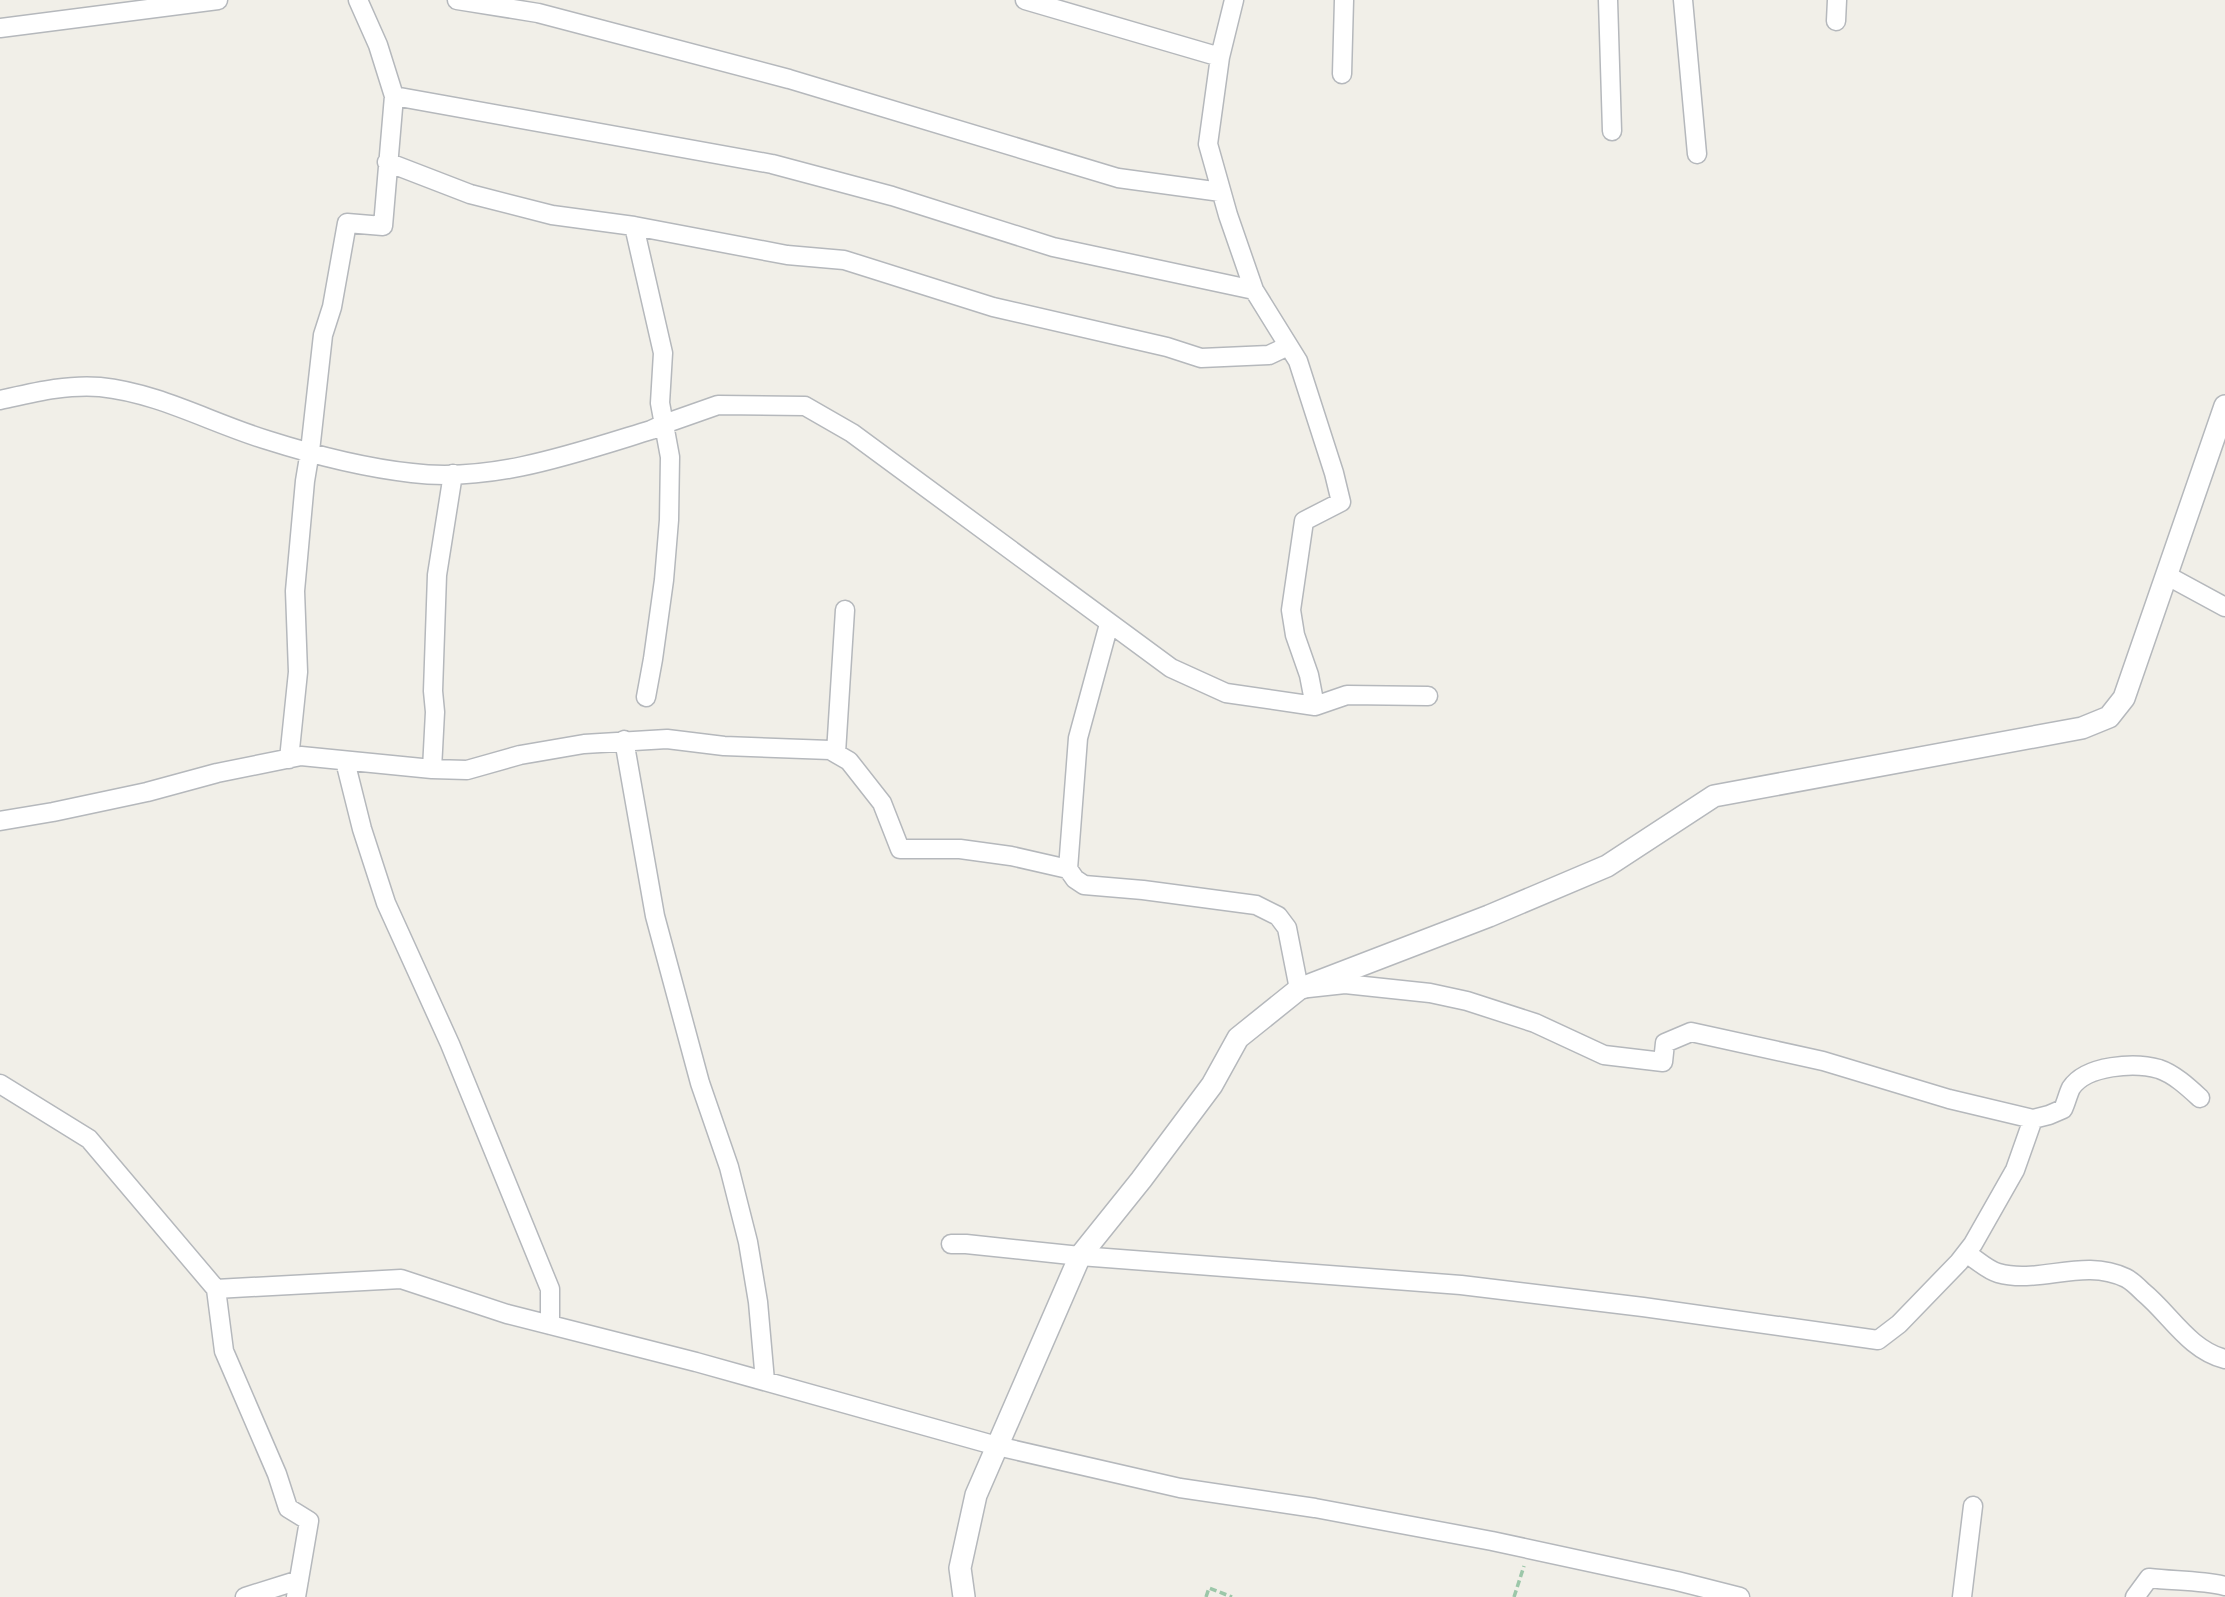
<svg xmlns="http://www.w3.org/2000/svg" width="2225" height="1597" viewBox="0 0 2225 1597" font-family="'Open Sans',sans-serif">
  <rect width="100%" height="100%" fill="#f1efe8"/>
  <g fill="none" stroke-linecap="round" stroke-linejoin="round">
    <g stroke="#b5b8bc" stroke-width="21">
      <path id="minor" d="M457 0 538 13 789 79 1118 178 1221 192
        M1025 0 1220 57
        M1234 0 1220 57 1208 144 1228 215 1254 290 1298 361 1334 473 1341 502 1304 521 1291 610 1295 635 1309 675 1315 706
        M1608 0 1612 131
        M1683 0 1697 154
        M1836 21 1837 0
        M0 28 218 0
        M1342 74 1344 0
        M394 96 772 164 892 196 1053 247 1254 290
        M387 162 470 194 552 215 634 226 787 255 844 260 993 307 1167 347 1201 358 1269 355 1288 346
        M634 226 663 353 660 403 670 457 669 520 664 580 653 659 646 697
        M0 400C32 393 67 384 100 387 159 393 211 423 267 440 311 454 367 468 412 473 492 483 576 453 651 430L664 424 718 405 805 406 852 433 1171 668 1226 693 1315 706 1347 695 1428 696
        M2166 575 2225 607
        M1109 624 1078 738 1068 869 1075 879 1084 885 1143 890 1256 905 1278 916 1287 928 1299 989 1345 984 1430 993 1467 1001 1535 1023 1604 1055 1663 1062 1665 1043 1691 1032 1823 1061 1949 1099 2033 1119 2049 1115 2063 1109C2066 1103 2068 1094 2071 1088 2086 1065 2135 1062 2159 1069 2174 1074 2188 1087 2200 1098
        M624 740 655 916 700 1083 729 1167 748 1242 758 1302 765 1381
        M836 753 845 610
        M289 759 298 672 295 591 305 481 310 451 323 335 332 307 347 223 383 226 394 96 378 45 358 0
        M345 761 362 829 386 903 450 1044 550 1289V1325
        M432 769 435 712 433 691 437 575 453 474
        M0 821 53 812 147 792 217 773 301 756 432 769 467 770 520 755 584 744 667 739 724 746 830 750 849 761 882 803 900 849H960L1011 856 1068 869
        M0 1084 89 1139 216 1289 224 1351 277 1474 288 1508 309 1521 296 1597
        M951 1244H966L1080 1256 1461 1285 1643 1307 1878 1340 1899 1324 1959 1262 1973 1244 2015 1170 2033 1119
        M1966 1253C1976 1259 1987 1270 1998 1273 2040 1285 2083 1257 2126 1278 2132 1281 2138 1287 2143 1292 2170 1314 2189 1350 2225 1359
        M216 1289 401 1279 507 1314 696 1362 997 1446 1180 1488 1315 1508 1492 1541 1677 1581 1740 1597
        M245 1597 299 1580
        M1962 1597 1973 1506
        M2135 1597 2149 1578C2173 1581 2202 1580 2225 1586"/>
    </g>
    <g stroke="#b5b8bc" stroke-width="24">
      <path id="tertiary" d="M964 1597 960 1568 976 1495 1080 1256 1141 1180 1212 1085 1238 1038 1299 989 1489 916 1607 866 1714 796 2082 728 2109 717 2124 698 2225 406"/>
    </g>
    <path stroke="#9cc7a9" stroke-width="3.5" stroke-dasharray="7 3.5" stroke-linecap="butt" d="M1206 1597 1209 1588 1232 1597
      M1514 1597 1524 1566"/>
    <use href="#minor" stroke="#fff" stroke-width="18"/>
    <use href="#tertiary" stroke="#fff" stroke-width="21"/>
  </g>
</svg>
